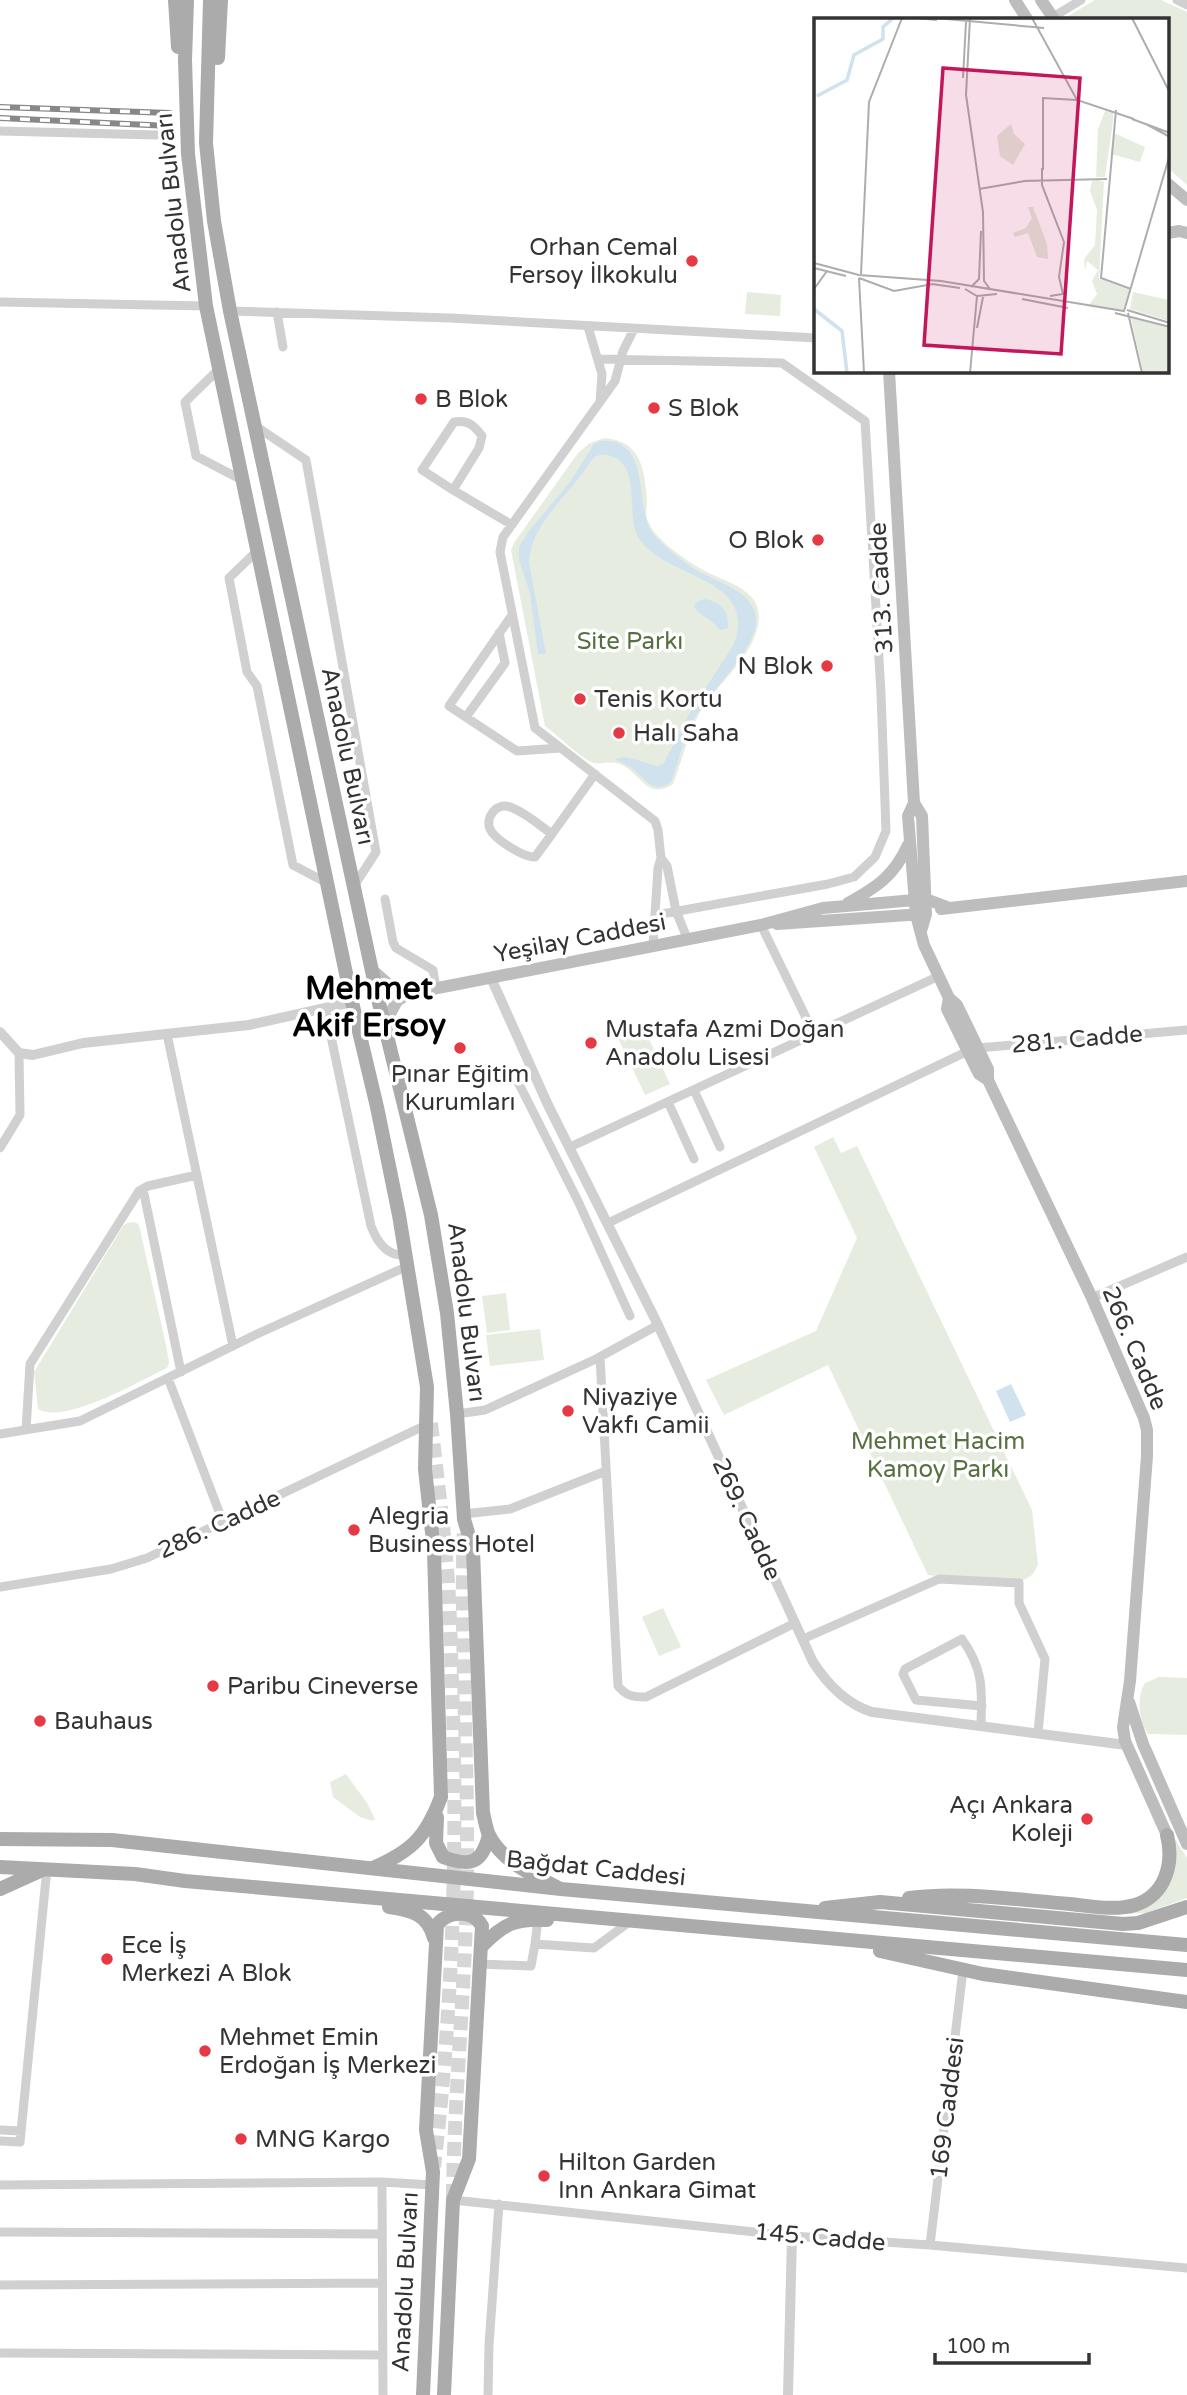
<svg xmlns="http://www.w3.org/2000/svg" width="1187" height="2395" viewBox="0 0 1187 2395" font-family="'Varela Round',sans-serif">
  <rect width="100%" height="100%" fill="#fff"/>
  <path fill="#e6ecdf" d="M1095 0H1161L1187 12V185L1168 168V19L1065 18Z
    M747 292 781 295 780 316 745 314Z
    M604 438C642 441 644 469 647 500 647 507 645 515 648 521 654 539 687 561 703 570 726 583 765 589 758 625 751 661 713 686 697 718 687 739 681 763 673 784 648 801 641 774 622 765 612 760 604 764 594 763 584 761 555 733 545 726L511 550 514 543 578 453 590 443Z
    M642 1024 670 1084 645 1095 617 1036Z
    M833 1137 841 1153 857 1146 1032 1510 1038 1565 1032 1575 1019 1583 928 1575 828 1365 724 1415 706 1380 816 1331 857 1238 814 1147Z
    M135 1222 139 1225 167 1350 169 1363 167 1368C139 1381 65 1425 38 1409L34 1372 123 1226 127 1223Z
    M506 1293 510 1330 487 1333 482 1296Z
    M540 1329 544 1360 490 1366 486 1335Z
    M663 1608 681 1647 659 1656 642 1617Z
    M1159 1677 1187 1678V1735L1148 1734C1139 1721 1136 1697 1145 1683Z
    M346 1774 367 1803 375 1819 373 1821 360 1817 333 1797 330 1782Z
    M1175 1839 1187 1858V1898L1146 1913 1118 1914 1136 1910 1176 1852Z"/>
  <path fill="#cfe2ee" d="M600 441C655 437 632 512 655 536 667 549 681 560 696 570 717 583 758 591 756 623 754 650 710 693 695 717 684 735 679 761 671 782 653 796 644 777 630 767 625 763 619 762 615 759 629 753 643 764 658 766L664 763 689 714 734 644C758 577 669 580 640 540 623 517 645 465 608 455 600 453 595 456 590 462 571 494 530 523 529 563L546 654H538L530 593 519 560V547L529 531 570 482 594 444Z
    M704 599C721 602 729 610 728 628L720 630C712 619 699 615 694 607L697 602Z
    M1011 1384 1026 1415 1010 1422 996 1391Z"/>
  <g fill="none" stroke-linecap="round" stroke-linejoin="round">
    <path stroke="#d6d6d6" stroke-width="14" stroke-dasharray="14 7" stroke-linecap="butt" d="M431 1423C437 1475 444 1528 448 1581 450 1614 451 1648 452 1681 458 1843 453 2006 434 2167
      M453 2198C454 2087 467 1976 467 1865 468 1752 460 1639 464 1526"/>
    <path stroke="#d0d0d0" stroke-width="9" d="M1177 0 1187 5
      M1053 17 1081 0
      M0 131 156 135
      M0 302 206 306
      M230 311 450 318 816 338
      M277 312 283 347
      M588 327 602 374 600 402
      M634 329 623 351 615 381 503 537 500 552 535 728 655 821 658 830 661 858 667 866 676 911 687 938
      M599 359 782 363 865 421 881 693 886 831 875 857 854 877 828 884 656 915
      M219 369 185 402 196 456 242 480
      M254 425 306 460 376 852 354 886
      M453 490 422 470 454 422C468 420 474 425 482 436L479 448 453 490 512 525
      M257 551 229 578 247 672 257 686 293 865 327 883
      M512 615 449 706 517 751 560 748
      M466 717 505 663 499 633
      M552 834 535 857C525 858 495 840 490 829 485 817 497 802 510 807 525 812 539 825 552 834L595 774
      M385 899 393 942 396 948 433 970 436 989
      M761 925 814 1034
      M653 945 658 868 661 858
      M325 1008 371 1226C377 1242 387 1257 406 1255
      M167 1034 233 1346
      M515 1076 578 1201 630 1316
      M694 1090 720 1147
      M668 1102 694 1159
      M570 1147 939 976
      M0 1148 20 1115 19 1053
      M143 1189 181 1372
      M608 1223 968 1051 978 1048 1187 1030
      M1092 1298 1187 1257
      M600 1357 618 1686C626 1696 633 1697 646 1697L795 1623
      M168 1378 223 1522
      M457 1414 485 1410 596 1359 658 1325
      M26 1430 30 1364 139 1191 148 1186 197 1175
      M0 1434 80 1421 257 1334 408 1266
      M464 1514 510 1509 606 1471
      M0 1587 111 1569 147 1558 426 1425
      M803 1639 939 1579 1019 1583V1603L1045 1659 1038 1733
      M981 1726C982 1690 984 1670 962 1639L905 1669 903 1674 916 1700 982 1706
      M535 1944 538 1919
      M480 1964 531 1966 535 1944 594 1948 632 1920
      M0 2130 21 2131
      M0 2141 20 2142 47 1868
      M382 2182 383 2395
      M0 2185 382 2182 432 2185
      M453 2200 792 2236 930 2245 1187 2268
      M0 2232 382 2234
      M930 2245 963 1970
      M0 2285 382 2283
      M0 2353 383 2355
      M488 2395 489 2345 499 2204"/>
    <path stroke="#d0d0d0" stroke-width="10" d="M491 978 548 1105 658 1325 813 1662C828 1685 846 1704 872 1712L1126 1745
      M0 1032 19 1053 33 1055 83 1043 249 1025 352 1002
      M788 2395 792 2236"/>
    <path stroke="#bdbdbd" stroke-width="12" d="M1015 0 1027 19
      M1041 0 1054 19
      M1168 184 1187 200
      M1168 233 1179 231 1187 233
      M889 371 914 803 922 816 926 914 921 931
      M914 803 908 816 916 915 924 945 949 998 957 1005 988 1069V1080L1092 1298 1144 1418 1147 1430V1456L1130 1681 1123 1727 1125 1741 1167 1835
      M848 903C877 887 894 876 908 845
      M941 909 1187 881
      M777 924 923 914
      M371 969 396 991 407 994
      M949 998 947 1009 979 1074 988 1080
      M384 1025 397 1001 407 994 761 925 823 908 926 899 947 907
      M1129 1702 1143 1744 1187 1844"/>
    <path stroke="#ababab" stroke-width="14" d="M175 0 178 47
      M187 0 185 60 188 154 206 306 352 1002 377 1107 399 1215 427 1387 425 1469 434 1551 441 1797C426 1837 412 1851 373 1868
      M210 0 206 143 214 221 230 311 378 999 431 1215 447 1313 457 1414 464 1519 473 1550 483 1813C485 1820 486 1829 489 1835 502 1862 536 1877 561 1889
      M218 58 221 0
      M437 1817 436 1843 443 1857C470 1867 482 1864 489 1835
      M0 1839 112 1840 561 1889 1187 1945
      M0 1867 135 1874 185 1881 1187 1970
      M0 1889 42 1870
      M909 1898C962 1891 1017 1900 1070 1904 1090 1906 1115 1911 1135 1905 1166 1895 1174 1863 1167 1835
      M389 1907C411 1910 428 1914 434 1938
      M825 1908 880 1902 1123 1924 1138 1923 1187 1907
      M481 1947C503 1924 515 1918 547 1920
      M880 1951 983 1974 1187 2002
      M423 2395 433 2172 426 2130 437 1925C447 1911 473 1909 482 1926L469 2159 453 2200 444 2395"/>
    <g stroke="#888" stroke-width="6">
      <path id="rail" d="M0 107 170 113
        M0 118 170 126"/>
    </g>
    <use href="#rail" stroke="#fff" stroke-width="3.5" stroke-dasharray="10" stroke-linecap="butt"/>
  </g>
  <g fill="#e63946" stroke="#fff" stroke-width="2.5">
    <circle cx="692" cy="261" r="7"/>
    <circle cx="421" cy="399" r="7"/>
    <circle cx="654" cy="408" r="7"/>
    <circle cx="818" cy="540" r="7"/>
    <circle cx="827" cy="666" r="7"/>
    <circle cx="580" cy="699" r="7"/>
    <circle cx="619" cy="733" r="7"/>
    <circle cx="591" cy="1043" r="7"/>
    <circle cx="460" cy="1048" r="7"/>
    <circle cx="568" cy="1411" r="7"/>
    <circle cx="354" cy="1530" r="7"/>
    <circle cx="213" cy="1686" r="7"/>
    <circle cx="40" cy="1721" r="7"/>
    <circle cx="1087" cy="1819" r="7"/>
    <circle cx="107" cy="1959" r="7"/>
    <circle cx="205" cy="2051" r="7"/>
    <circle cx="241" cy="2139" r="7"/>
    <circle cx="544" cy="2176" r="7"/>
  </g>
  <g text-anchor="middle" stroke-width="7" stroke-linejoin="round" paint-order="stroke">
    <g font-size="24" fill="#333" stroke="#fff">
      <text transform="translate(173 203) rotate(-96)" y="8">Anadolu Bulvarı</text>
      <text transform="translate(881 588) rotate(-93)" y="8">313. Cadde</text>
      <text transform="translate(348 756) rotate(78)" y="8">Anadolu Bulvarı</text>
      <text transform="translate(580 938) rotate(-11)" y="8">Yeşilay Caddesi</text>
      <text transform="translate(1077 1039) rotate(-5)" y="8">281. Cadde</text>
      <text transform="translate(467 1312) rotate(83)" y="8">Anadolu Bulvarı</text>
      <text transform="translate(1135 1348) rotate(67)" y="8">266. Cadde</text>
      <text transform="translate(747 1519) rotate(65)" y="8">269. Cadde</text>
      <text transform="translate(219 1524) rotate(-25)" y="8">286. Cadde</text>
      <text transform="translate(596 1868) rotate(6)" y="8">Bağdat Caddesi</text>
      <text transform="translate(947 2108) rotate(-83)" y="8">169 Caddesi</text>
      <text transform="translate(820 2237) rotate(5)" y="8">145. Cadde</text>
      <text transform="translate(405 2282) rotate(-87)" y="8">Anadolu Bulvarı</text>
    </g>
    <g font-size="24" fill="#333" stroke="#fff" text-anchor="start">
      <text x="678" y="255" text-anchor="end">Orhan Cemal<tspan x="678" dy="28">Fersoy İlkokulu</tspan></text>
      <text x="435" y="407">B Blok</text>
      <text x="668" y="416">S Blok</text>
      <text x="804" y="548" text-anchor="end">O Blok</text>
      <text x="813" y="674" text-anchor="end">N Blok</text>
      <text x="594" y="707">Tenis Kortu</text>
      <text x="633" y="741">Halı Saha</text>
      <text x="605" y="1037">Mustafa Azmi Doğan<tspan x="605" dy="28">Anadolu Lisesi</tspan></text>
      <text x="460" y="1082" text-anchor="middle">Pınar Eğitim<tspan x="460" dy="28">Kurumları</tspan></text>
      <text x="582" y="1405">Niyaziye<tspan x="582" dy="28">Vakfı Camii</tspan></text>
      <text x="368" y="1524">Alegria<tspan x="368" dy="28">Business Hotel</tspan></text>
      <text x="227" y="1694">Paribu Cineverse</text>
      <text x="54" y="1729">Bauhaus</text>
      <text x="1073" y="1813" text-anchor="end">Açı Ankara<tspan x="1073" dy="28">Koleji</tspan></text>
      <text x="121" y="1953">Ece İş<tspan x="121" dy="28">Merkezi A Blok</tspan></text>
      <text x="219" y="2045">Mehmet Emin<tspan x="219" dy="28">Erdoğan İş Merkezi</tspan></text>
      <text x="255" y="2147">MNG Kargo</text>
      <text x="558" y="2170">Hilton Garden<tspan x="558" dy="28">Inn Ankara Gimat</tspan></text>
    </g>
    <g font-size="24" fill="#56703f" stroke="#fff">
      <text x="630" y="649">Site Parkı</text>
      <text x="938" y="1449">Mehmet Hacim<tspan x="938" dy="28">Kamoy Parkı</tspan></text>
    </g>
    <g font-size="32" font-weight="bold" fill="#000" stroke="#fff">
      <text x="369" y="999">Mehmet<tspan x="369" dy="37">Akif Ersoy</tspan></text>
    </g>
  </g>
  <g transform="translate(814 18)">
    <rect width="355" height="355" fill="#fff"/>
    <path d="M291 93 299 95V104L291 159H282L284 111ZM197 106 200 116 211 126 199 147 186 138 183 118ZM300 115 331 129 326 144 297 136ZM284 162 290 164 285 261 316 272 309 292 275 287 283 276 278 263 284 252 273 243 271 253 270 241 281 227 283 192 276 173 278 163ZM214 189H219L233 226 234 241 223 239 214 215 201 219 199 215 212 210 218 200ZM319 274 355 282V303L316 291ZM317 300 355 310V355H329Z" fill="#e6ecdf"/>
    <path fill="none" stroke="#cfe2ee" stroke-width="3.5" d="M3 78 33 62 40 37 69 21V9L78 1M0 291 28 313 33 355"/>
    <path fill="none" stroke="#adadad" stroke-width="2" d="M102 0 123 2M121 0 230 10M156 0 152 77 169 194 170 263 176 271M218 0 263 82 320 101M318 0 356 75M149 60 152 4M302 92 287 260 317 271M318 101 356 115M332 106 356 119M228 150V167L250 224 245 259 249 276 236 278M229 152V80L263 82M209 163 293 161M165 171 211 163M0 245 45 257 127 263 310 293 356 136M0 250 32 258M47 256 55 84 88 0M45 260 80 273 119 266M45 260 50 355M118 266 146 270M157 269 165 261 167 213M0 271 13 253M151 271 163 278 183 276M208 281 254 290M313 292 356 305M301 295 356 309M314 295 328 355M163 310 169 279M156 355 163 278"/>
    <path fill="#c2185b" fill-opacity="0.15" stroke="#c2185b" stroke-width="3.5" d="M129 50 266 60 247 336 110 327Z"/>
    <rect width="355" height="355" fill="none" stroke="#333" stroke-width="3.5"/>
  </g>
  <path d="M935 2353v10h154v-10" fill="none" stroke="#333333" stroke-width="3.5"/>
  <text x="946" y="2353" font-size="21" fill="#333333" stroke="#ffffff" stroke-width="5" paint-order="stroke">100 m</text>
</svg>
